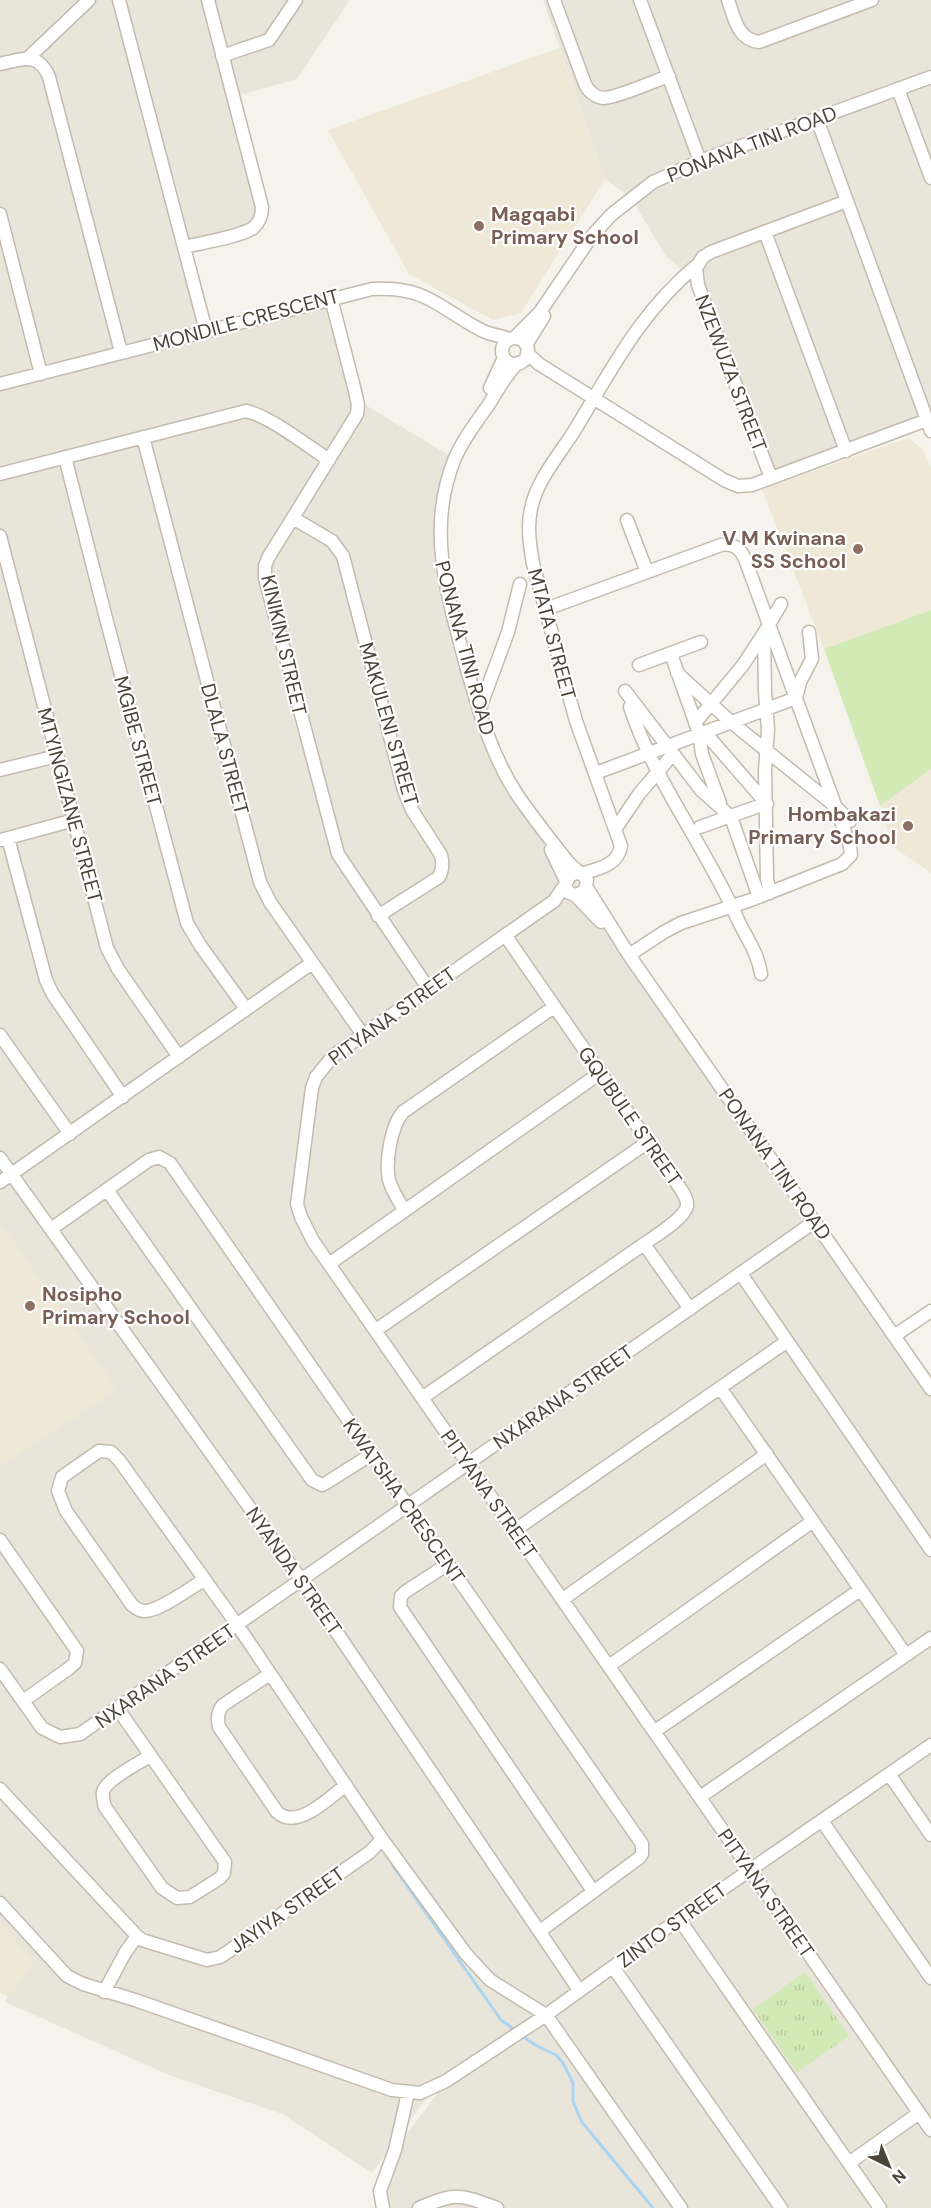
<svg xmlns="http://www.w3.org/2000/svg" width="931" height="2208" viewBox="0 0 931 2208" font-family="'DM Sans',sans-serif">
  <defs>
    <pattern id="park-tufts" width="24" height="20" patternUnits="userSpaceOnUse" patternTransform="scale(1.5)"><rect width="24" height="20" fill="#d2eab5"/><path d="M3 7l-1-3M5 7V3M7 7l1-3M15 17l-1-3M17 17v-4M19 17l1-3" fill="none" stroke="#b6ca9c"/></pattern>
  </defs>
  <rect width="100%" height="100%" fill="#f6f3ec"/>
  <path fill="#eae5da" d="M0 0H350L297 79 233 97 262 207 257 223 184 247 206 331 331 298 357 400 455 459 440 544 480 716 544 832 577 883 618 939 931 1389V2208H383L381 2203 395 2150 445 2083 434 2088 372 2173 282 2114 169 2075 5 2002 8 1996 0 1993Z
    M543 0H931V431L927 421 771 478 698 285 666 256 631 198 605 179Z"/>
  <path fill="#efe8d6" d="M559 48 605 179 521 313 493 320 409 274 328 130Z
    M908 438 923 449 931 468V610L824 649 762 489Z
    M931 769V873L892 846 880 806Z
    M0 1222 118 1390 0 1466Z
    M0 1923 35 1962 9 1996 0 1993Z"/>
  <path fill="#d2eab5" d="M931 610V769L880 806 824 649Z"/>
  <path fill="url(#park-tufts)" d="M805 1972 849 2036 797 2072 753 2009Z"/>
  <g fill="none" stroke-linecap="round" stroke-linejoin="round">
    <path stroke="#a9d4f2" stroke-width="3" d="M393 1866 501 2020 515 2030
      M522 2036 537 2046 556 2055 563 2063 573 2083V2101L581 2121 653 2208"/>
    <g stroke="#c2bbae" stroke-width="15">
      <path id="minor" d="M119 0 206 331
        M554 0 585 84C588 91 595 97 603 98 617 98 654 81 669 76
        M640 0 700 161
        M728 0C734 16 737 40 759 42L872 0
        M222 56 269 40 296 0
        M27 59 89 0
        M0 64C22 59 38 51 49 77L121 352
        M898 89 931 178
        M817 119 931 431
        M0 214 41 374
        M765 232 846 451
        M184 247C200 243 240 237 253 228 260 222 262 216 262 207L208 0
        M331 298 355 391 358 405 357 414 268 558 265 566V578L338 854 428 988
        M514 338 540 312 591 237 611 215 653 182 700 161 931 77
        M502 351a13 13 0 1 1 26 0a13 13 0 1 1-26 0Z
        M526 345 544 316
        M527 353 539 364 724 480 738 486 752 485 927 420
        M518 363C505 375 498 390 489 404 477 422 464 437 455 458 426 528 447 593 465 662 478 708 490 752 516 793 532 817 550 839 568 862 574 869 582 873 587 880L585 891 575 895 569 893 565 885 570 875 578 873
        M0 384 372 289C428 286 438 308 483 331 491 335 502 336 510 339
        M490 388 504 358
        M143 437 260 882 270 902 363 1035
        M65 457 107 622 187 923 200 945 246 1009
        M0 474 246 411C268 415 309 447 329 460
        M771 478 698 285 696 268 703 257 711 252 847 201
        M293 518 332 541 343 556 404 790 412 810 441 855C443 863 443 870 439 877L378 916
        M627 520 647 572
        M0 536 107 948 118 969 179 1057
        M546 609 721 545C733 543 740 548 745 559L850 846 851 855 842 864 751 900 681 923 664 932 629 955
        M671 654 699 733 702 754 720 803
        M639 665 701 642
        M677 673 731 722 835 806 850 821
        M625 691 701 790 731 817 759 897
        M630 707C655 783 706 847 738 920 747 939 758 953 761 974
        M479 711 508 632 520 584
        M695 723 743 665 764 633
        M702 732 707 735 767 804
        M0 770 57 756
        M596 773 796 698 800 682 812 659 809 632
        M700 827 759 806
        M616 828 639 794 673 754
        M8 838 46 980 52 993 123 1097
        M1 840 74 820
        M551 850 566 881
        M581 874C597 869 618 866 621 846L576 721 533 564C530 546 527 527 531 509 536 482 558 456 573 433 611 371 639 313 697 265
        M565 885 554 901 333 1056 316 1077 312 1088 297 1204 301 1217 313 1241 931 2130
        M587 888 629 955 931 1389
        M770 893 767 879 765 770 768 729 765 692 764 633 781 604
        M575 895 601 922
        M0 1035 70 1134
        M0 1158 302 1581 579 1990
        M0 1182 312 963
        M107 1190 312 1480 322 1485 326 1483 372 1454
        M404 1210C399 1201 392 1191 389 1180 385 1162 391 1126 403 1112L554 1007
        M51 1229 149 1160 159 1157 170 1163 642 1844V1854L639 1858 540 1931
        M644 1244 690 1309
        M329 1264 600 1073
        M741 1274 931 1550
        M376 1330 648 1142
        M894 1336 931 1311
        M721 1389 906 1655
        M422 1398 644 1244C655 1236 684 1219 687 1206 688 1199 682 1191 678 1185L505 935
        M515 1530 786 1342
        M0 1540 77 1651 75 1663 68 1669 23 1701
        M448 1564 405 1592 401 1596 400 1607 593 1891
        M204 1580C190 1588 158 1612 144 1611 139 1611 136 1608 132 1605L66 1511 58 1491 62 1477 99 1451 111 1452 119 1460 238 1626 382 1839 466 1954 490 1980 546 2015 681 2208
        M563 1599 767 1454
        M609 1666 813 1521
        M0 1669 42 1728 60 1737 80 1734 814 1222
        M270 1674 223 1705C217 1712 217 1719 219 1727L277 1812C297 1831 330 1797 346 1785
        M118 1709 225 1862 224 1873 220 1878 190 1897 177 1898 162 1888 105 1807C104 1803 102 1797 103 1792 105 1780 139 1763 150 1756
        M655 1731 860 1590
        M889 1774 931 1835
        M0 1789 137 1936 142 1940 207 1960 220 1957 229 1951 370 1852 382 1839
        M700 1797 931 1638
        M822 1821 931 1978
        M0 1903 67 1976 83 1984 135 2000 392 2090 420 2093 446 2081 546 2015 679 1919 931 1745
        M679 1919 880 2208
        M613 1967 781 2208
        M104 1992 125 1953 137 1936
        M849 2163 919 2113
        M383 2208 380 2191 395 2150 408 2093
        M419 2208C457 2192 459 2194 497 2208"/>
    </g>
    <use href="#minor" stroke="#fff" stroke-width="12"/>
  </g>
  <g fill="#8d6e63" stroke="#fff" stroke-width="2">
    <circle cx="479" cy="226" r="6"/>
    <circle cx="858" cy="549" r="6"/>
    <circle cx="908" cy="826" r="6"/>
    <circle cx="30" cy="1306" r="6"/>
  </g>
  <g text-anchor="middle" stroke-width="4.5" stroke-linejoin="round" paint-order="stroke">
    <g font-size="20" fill="#4b4439" stroke="#fff">
      <text transform="translate(752 144) rotate(-21)" y="7">PONANA TINI ROAD</text>
      <text transform="translate(246 320) rotate(-15)" y="7">MONDILE CRESCENT</text>
      <text transform="translate(731 373) rotate(69)" y="7">NZEWUZA STREET</text>
      <text transform="translate(552 634) rotate(75)" y="7">MTATA STREET</text>
      <text transform="translate(284 645) rotate(77)" y="7">KINIKINI STREET</text>
      <text transform="translate(465 648) rotate(75)" y="7">PONANA TINI ROAD</text>
      <text transform="translate(389 724) rotate(74)" y="7">MAKULENI STREET</text>
      <text transform="translate(138 741) rotate(75)" y="7">MGIBE STREET</text>
      <text transform="translate(225 749) rotate(75)" y="7">DLALA STREET</text>
      <text transform="translate(70 805) rotate(75)" y="7">MTYINGIZANE STREET</text>
      <text transform="translate(392 1016) rotate(-36)" y="7">PITYANA STREET</text>
      <text transform="translate(630 1116) rotate(55)" y="7">GQUBULE STREET</text>
      <text transform="translate(775 1164) rotate(55)" y="7">PONANA TINI ROAD</text>
      <text transform="translate(563 1397) rotate(-35)" y="7">NXARANA STREET</text>
      <text transform="translate(489 1494) rotate(55)" y="7">PITYANA STREET</text>
      <text transform="translate(404 1501) rotate(55)" y="7">KWATSHA CRESCENT</text>
      <text transform="translate(294 1571) rotate(55)" y="7">NYANDA STREET</text>
      <text transform="translate(165 1676) rotate(-35)" y="7">NXARANA STREET</text>
      <text transform="translate(766 1893) rotate(55)" y="7">PITYANA STREET</text>
      <text transform="translate(287 1910) rotate(-35)" y="7">JAYIYA STREET</text>
      <text transform="translate(672 1925) rotate(-36)" y="7">ZINTO STREET</text>
    </g>
    <g font-size="20" font-weight="bold" fill="#785e54" stroke="#fff" text-anchor="start">
      <text x="491" y="221">Magqabi<tspan x="491" dy="23">Primary School</tspan></text>
      <text x="846" y="545" text-anchor="end">V M Kwinana<tspan x="846" dy="23">SS School</tspan></text>
      <text x="896" y="821" text-anchor="end">Hombakazi<tspan x="896" dy="23">Primary School</tspan></text>
      <text x="42" y="1301">Nosipho<tspan x="42" dy="23">Primary School</tspan></text>
    </g>
  </g>
  <g transform="translate(889 2166) rotate(137)" stroke="#ffffff" stroke-width="4.5" paint-order="stroke">
  <path d="M0-4.5L10 22L0 15L-10 22Z" fill="#4b4439"/>
  <text y="-9" font-size="16" font-weight="bold" text-anchor="middle" fill="#4b4439">N</text>
  </g>
</svg>
